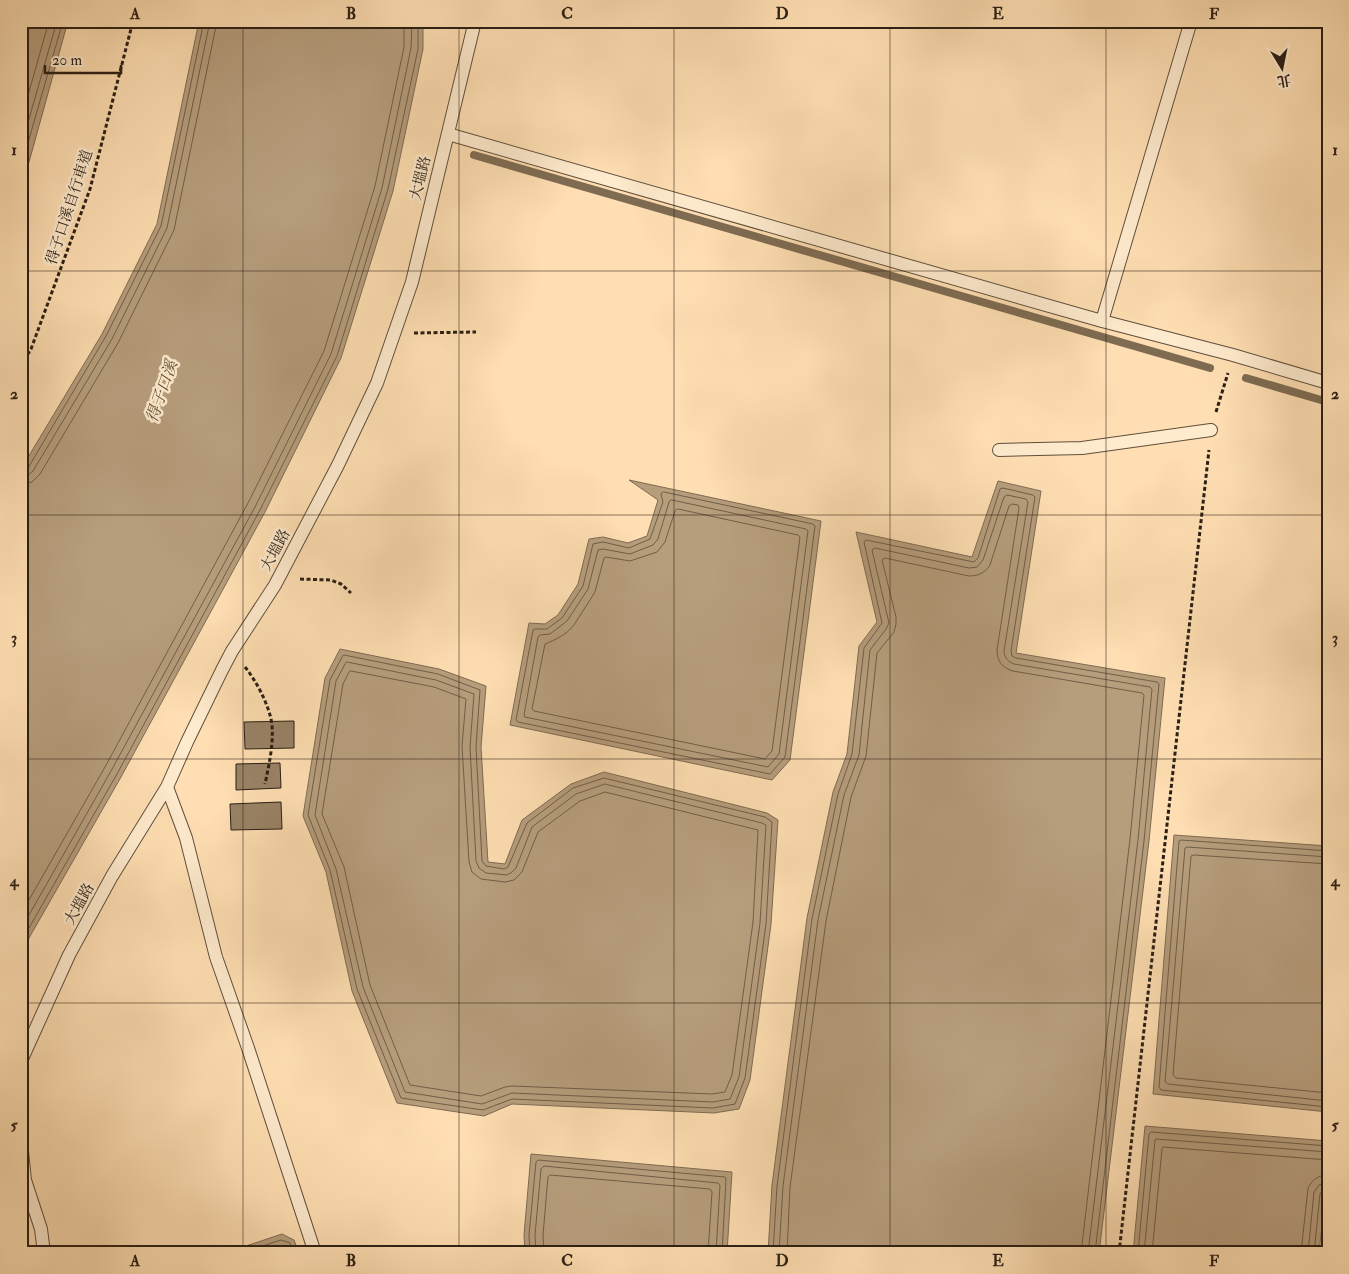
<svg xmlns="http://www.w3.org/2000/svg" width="1349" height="1274" viewBox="0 0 1349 1274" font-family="'IM FELL Double Pica','Noto Serif TC',serif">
  <rect width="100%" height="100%" fill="#fedeb2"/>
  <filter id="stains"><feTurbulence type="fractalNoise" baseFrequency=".004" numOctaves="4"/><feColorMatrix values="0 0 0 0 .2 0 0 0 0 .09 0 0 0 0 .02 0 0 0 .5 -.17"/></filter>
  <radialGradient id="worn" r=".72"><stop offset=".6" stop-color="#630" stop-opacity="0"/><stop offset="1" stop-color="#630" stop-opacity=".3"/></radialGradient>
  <path fill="#b69d7c" stroke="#7e6b52" d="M21 21H68L29 162 21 180Z
    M199 21H423V49L393 191 341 358 265 512 121 777 21 952V469L102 334 157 224Z
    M629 480 821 521 790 760 772 780 510 725 529 623 545 624 558 615 578 584 589 539 603 537 628 543 647 536 658 500Z
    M998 481 1041 491 1016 653 1165 678 1149 841 1099 1253H768L772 1185 807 918 833 792 847 754 859 646 877 622 856 532 972 557Z
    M340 649 439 669 486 686 481 747 488 862 505 864 522 820 571 784 604 772 767 813 778 820 771 924 750 1080 739 1109 714 1113 512 1104 484 1116 397 1103 352 991 326 872 303 816 325 678Z
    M1174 835 1328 846V1112L1153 1094Z
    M1145 1126 1328 1141V1172L1319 1253H1133Z
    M531 1154 732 1172 727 1253H525L524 1235Z
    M282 1234 294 1240 299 1253H225Z"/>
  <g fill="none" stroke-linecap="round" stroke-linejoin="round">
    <path stroke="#705e48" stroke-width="1" d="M21 120 49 21
      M21 147 57 21
      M21 167 63 21
      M21 470H25L28 468 106 336 161 226 204 21
      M21 477 27 476 33 471 112 339 167 228 210 21
      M21 484 32 482 40 474 118 343 174 230 217 21
      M664 492 813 524 815 526 785 757 770 774 518 722 516 720 533 630 535 629H547L562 618 583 586 593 544 603 542 629 548 650 539 663 502 661 494Z
      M672 500 806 529 808 531 779 754 768 767 525 717 524 715 538 637 540 635 550 634 567 621 588 589 598 550 603 549 630 554 653 545 658 539 669 502Z
      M678 509 798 535 800 537 772 751 765 759 534 711 532 709 545 644C555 640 566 635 574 625L595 592 604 558 606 557 630 561 657 552 665 542 675 511Z
      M344 655 438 674 480 690 476 747 482 861 486 866 504 869 508 867 527 823 573 788 604 778 765 817 772 822 766 924 745 1078 735 1104 713 1108 512 1099 483 1110 401 1098 357 989 330 870 308 815 330 680 342 657Z
      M347 662 436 680 474 694 470 747 476 861 479 868 486 873 507 875 512 872 516 868 532 827 576 794 605 784 762 823 766 825 760 923 739 1077 730 1099 713 1102 512 1093 482 1104 405 1092 363 987 336 869 315 815 336 681 345 664Z
      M351 671 434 687 466 699 462 746 469 862 472 872 481 879 505 882 514 880 522 872 538 832 580 801 605 792 758 830 753 922 732 1075 725 1092 712 1094 512 1086 505 1087 481 1096 410 1085 370 985 344 867 322 814 343 684 349 672Z
      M1328 851 1181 840 1179 841 1159 1087 1161 1090 1328 1107
      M1328 857 1187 847 1185 848 1165 1082 1168 1084 1328 1101
      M1328 864 1194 855 1191 856 1173 1075 1176 1078 1328 1093
      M21 914 105 767 248 503 324 351 375 186 404 47V21
      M21 929 111 771 255 507 331 354 382 188 411 48 412 21
      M21 942 117 774 260 510 337 356 388 189 418 49V21
      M241 1253 281 1240 290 1243 293 1253
      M530 1253 529 1235 536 1162 538 1160 725 1177 726 1179 722 1253
      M536 1253 535 1235 541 1169 544 1166 718 1183 720 1185 716 1253
      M544 1253 543 1235 548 1177 550 1175 710 1189 712 1192 708 1253
      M773 1253 777 1186 812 919 838 794 852 754 864 648 882 623 864 542 866 540 974 562 978 558 1000 489 1003 488 1033 495 1035 497 1011 651 1012 656 1016 658 1157 682 1159 684 1144 841 1095 1253
      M779 1253 783 1186 818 920 844 795 859 755 870 650 886 629 889 623 872 550 875 548 969 568 977 567 983 560 1004 497 1007 495 1026 499 1028 502 1004 651C1004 657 1008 662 1014 664L1150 687 1152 689 1138 840 1088 1253
      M787 1253 790 1187 826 921 851 797 866 756 877 653 894 632 896 624V617L882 560 885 558 969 576C978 576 985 573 990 565L1009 506 1012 504 1018 505 1019 508 997 650C997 661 1002 668 1013 671L1142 693 1144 695 1130 839 1081 1253
      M1138 1253 1149 1134 1151 1132 1328 1146
      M1144 1253 1155 1140 1156 1139 1328 1152
      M1152 1253 1162 1149 1163 1147 1328 1160
      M1301 1253 1308 1188C1312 1180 1318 1175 1328 1175
      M1308 1253 1314 1192 1319 1185 1328 1183
      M1314 1253 1320 1194 1323 1190 1328 1189"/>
    <path stroke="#7e6b52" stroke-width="8" d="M474 155 1210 368
      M1246 378 1328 402"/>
  </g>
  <path fill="#998266" stroke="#2b1f14" d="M294 721V748L245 749 244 722Z
    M280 763 281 788 236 790V764Z
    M281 802 282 829 231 830 230 804Z"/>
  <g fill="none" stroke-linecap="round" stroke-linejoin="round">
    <g stroke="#604f3c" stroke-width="14">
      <path id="lane" d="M448 134 1102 321 1233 355 1328 383
        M1102 321 1191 21
        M999 450 1082 448 1211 430
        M167 787 186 838 216 957 248 1048 315 1253
        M21 1061 69 955 112 876 167 787 187 742 222 670 232 651 275 585 338 465 377 383 412 282 475 21
        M21 1142 25 1180 41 1229 44 1253"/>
    </g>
    <path stroke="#2b1f14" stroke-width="3" stroke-dasharray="4 2.5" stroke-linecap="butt" d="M414 333 476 332
      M21 366 31 349 90 189 133 21
      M1216 412 1228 373
      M300 579 331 580 341 584 351 593
      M245 667C256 681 265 698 270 715 276 735 269 765 265 784
      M1119 1253 1209 450"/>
    <use href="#lane" stroke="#feeacd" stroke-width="12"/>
  </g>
  <path fill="none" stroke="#2b1f14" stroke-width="1" stroke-opacity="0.55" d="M243 21V1253M459 21V1253M674 21V1253M890 21V1253M1106 21V1253M21 271H1328M21 515H1328M21 759H1328M21 1003H1328"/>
  <g text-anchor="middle" stroke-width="5" stroke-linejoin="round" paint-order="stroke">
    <g font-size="15" fill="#2b1f14" stroke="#feeacd">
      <text transform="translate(420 178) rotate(-76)" y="5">大塭路</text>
      <text transform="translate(69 207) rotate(-72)" y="5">得子口溪自行車道</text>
      <text transform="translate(275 550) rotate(-62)" y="5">大塭路</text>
      <text transform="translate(79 904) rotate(-61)" y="5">大塭路</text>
    </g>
    <g font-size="16" font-style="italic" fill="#5c4b38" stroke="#feeacd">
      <text transform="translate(161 391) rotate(-71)" y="6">得子口溪</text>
    </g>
  </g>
  <rect width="1349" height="1274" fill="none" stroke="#fedeb2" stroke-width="55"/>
  <g transform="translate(1282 68) rotate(170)" stroke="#feeacd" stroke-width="4" paint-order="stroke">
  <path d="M0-4L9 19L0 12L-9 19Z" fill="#2b1f14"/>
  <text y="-8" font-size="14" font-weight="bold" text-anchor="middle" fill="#2b1f14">北</text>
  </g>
  <path d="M45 65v8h76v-8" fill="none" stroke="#2b1f14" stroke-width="2.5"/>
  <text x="52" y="65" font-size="15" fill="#2b1f14" stroke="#feeacd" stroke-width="4" paint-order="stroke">20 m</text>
  <rect x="28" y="28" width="1294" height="1218" fill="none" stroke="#2b1f14" stroke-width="2"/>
  <g font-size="16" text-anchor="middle" font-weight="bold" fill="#2b1f14">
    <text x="135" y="19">A</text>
    <text x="351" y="19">B</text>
    <text x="567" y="19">C</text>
    <text x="782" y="19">D</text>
    <text x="998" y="19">E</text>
    <text x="1214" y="19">F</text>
    <text x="14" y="155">1</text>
    <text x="1335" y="155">1</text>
    <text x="14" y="399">2</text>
    <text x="1335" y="399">2</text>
    <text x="14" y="643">3</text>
    <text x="1335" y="643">3</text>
    <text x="14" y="886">4</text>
    <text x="1335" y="886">4</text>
    <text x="14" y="1130">5</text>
    <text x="1335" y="1130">5</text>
    <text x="135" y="1266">A</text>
    <text x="351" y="1266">B</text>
    <text x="567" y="1266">C</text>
    <text x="782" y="1266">D</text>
    <text x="998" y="1266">E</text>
    <text x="1214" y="1266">F</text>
  </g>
  <rect width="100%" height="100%" filter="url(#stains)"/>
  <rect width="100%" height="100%" fill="url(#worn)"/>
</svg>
